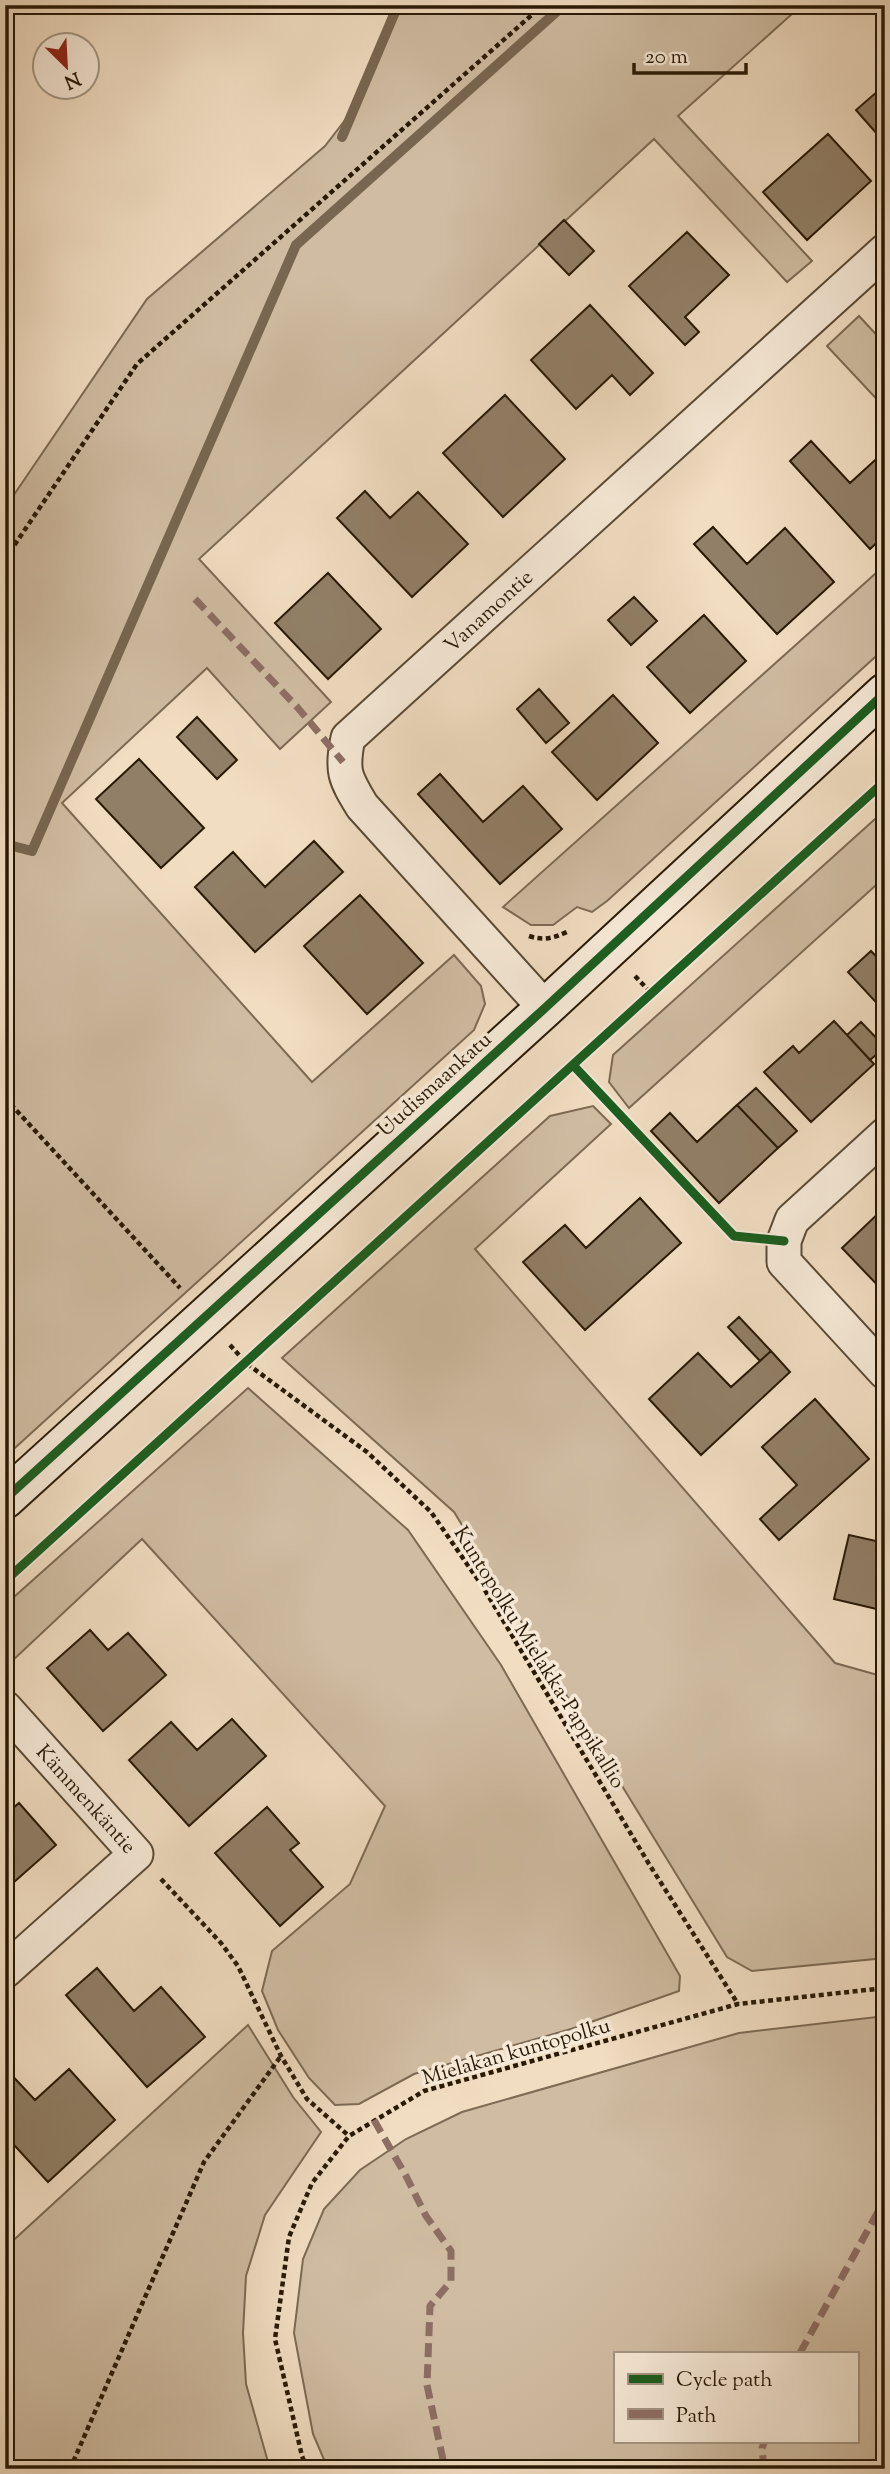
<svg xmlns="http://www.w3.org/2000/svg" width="890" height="2474" viewBox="0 0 890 2474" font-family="'Sorts Mill Goudy',serif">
  <rect width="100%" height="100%" fill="#f1ddc2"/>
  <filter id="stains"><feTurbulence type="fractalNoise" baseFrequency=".00286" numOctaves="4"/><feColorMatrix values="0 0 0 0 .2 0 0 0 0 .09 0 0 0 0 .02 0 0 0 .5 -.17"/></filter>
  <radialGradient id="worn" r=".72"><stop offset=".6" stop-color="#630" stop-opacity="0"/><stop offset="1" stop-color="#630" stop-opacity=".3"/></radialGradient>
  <path fill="#cfbca2" stroke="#7c6a54" stroke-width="2" fill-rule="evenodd" d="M400 5H802L678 116 812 261 787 282 654 139 199 559 331 702 280 749 207 668 62 803 312 1082 454 955 481 986 485 1004 474 1030 5 1457V508L147 299 325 146 352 111Z
    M859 316 885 344V408L827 346Z
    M885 565V648L607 901 592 912 577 907 553 925H531L503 907Z
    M885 810V877L629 1108 609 1082 613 1055Z
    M593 1106 611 1124 475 1249 835 1663 885 1677V1958L752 1971 727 1957 454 1512 282 1358 550 1116Z
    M248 1388 408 1530 501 1665 680 1976 679 1991 571 2029 414 2074 359 2104 335 2105 309 2078 278 2030 262 1991 272 1951 350 1884 385 1806 142 1539 10 1663 5 1646V1605Z
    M885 2016V2469H328L313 2434 294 2333 303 2259 324 2209 360 2170 406 2139 462 2112 739 2033ZM857 2353V2441H615V2353Z
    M248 2025 293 2097 321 2132 265 2215 246 2276 243 2333 246 2384 270 2469H5V2248Z"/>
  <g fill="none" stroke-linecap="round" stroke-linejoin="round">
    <path stroke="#786650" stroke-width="10" d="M342 137 398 5
      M5 844 32 851 296 245 564 5"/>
  </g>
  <path fill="#917f67" stroke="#281905" stroke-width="2" d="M885 85V143L856 110Z
    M828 134 871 181 807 240 763 192Z
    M564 220 594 251 569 275 539 244Z
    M687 232 729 275 685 317 699 332 685 345 629 286Z
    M590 305 653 373 630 395 612 375 576 409 531 360Z
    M505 395 565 459 503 517 443 453Z
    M811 441 850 483 885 451V535L870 549 790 461Z
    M365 491 390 518 418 492 468 544 412 597 337 518Z
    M713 527 747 564 785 528 834 582 777 634 694 544Z
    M328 573 381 629 328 679 275 623Z
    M634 597 657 621 631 645 608 620Z
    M704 615 746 661 690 713 647 667Z
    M539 689 569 723 546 743 517 709Z
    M613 695 658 743 597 800 552 752Z
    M197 717 237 760 217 779 177 737Z
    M139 759 204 828 161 868 96 799Z
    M440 774 483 822 523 786 562 829 500 884 418 794Z
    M314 841 343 872 255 952 195 887 233 852 265 887Z
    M360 895 423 963 367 1014 304 946Z
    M871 951 885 966V1012L848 972Z
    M834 1021 874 1064 811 1122 764 1072 793 1046 799 1053Z
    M861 1022 885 1047 870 1060 847 1035Z
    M756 1088 797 1131 778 1148 737 1105Z
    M737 1105 778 1148 719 1203 651 1131 670 1113 697 1142Z
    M640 1198 681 1243 585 1330 523 1262 565 1225 586 1248Z
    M885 1207V1293L842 1248Z
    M739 1317 771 1351 760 1361 728 1327Z
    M771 1351 790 1372 701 1455 649 1399 698 1353 731 1387Z
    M815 1399 869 1459 779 1540 760 1519 797 1485 762 1447Z
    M849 1535 885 1543V1611L834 1599Z
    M90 1630 108 1650 128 1633 166 1675 103 1731 47 1668Z
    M232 1719 266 1756 189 1826 129 1760 171 1722 197 1750Z
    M19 1803 56 1845 5 1890V1815Z
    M267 1807 299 1843 290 1850 323 1887 280 1926 215 1853Z
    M97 1968 134 2011 161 1987 205 2037 147 2087 66 1995Z
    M5 2068 35 2100 69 2069 115 2120 48 2182 5 2135Z"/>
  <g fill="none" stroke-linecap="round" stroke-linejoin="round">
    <g stroke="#5a4a34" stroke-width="37">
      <g id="street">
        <path id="s1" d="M545 1008 362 806C345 778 341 771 348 738L885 251"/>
        <path d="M885 1135 792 1220 784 1241V1262L885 1372"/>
        <path id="s2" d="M5 1708 136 1854 5 1971"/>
      </g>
    </g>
    <g stroke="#281905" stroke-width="42">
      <path id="secondary" d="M5 1499 545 1008 885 693"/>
    </g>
    <path stroke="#281905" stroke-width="4.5" stroke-dasharray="5 3.5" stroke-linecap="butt" d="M5 559 137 364 543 5
      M529 936C544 941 553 938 567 932
      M635 976 651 993
      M5 1098 180 1288
      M230 1345 246 1363 367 1452 431 1512 483 1587 649 1864 738 2004
      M161 1879 221 1943 238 1966 281 2056 307 2099 349 2136
      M70 2469 204 2162 281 2056
      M307 2469 302 2456 275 2339 289 2237 312 2183 349 2136 424 2091 738 2004 885 1988"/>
    <use href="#street" stroke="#f6e9d7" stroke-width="33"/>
    <use href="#secondary" stroke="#f6e9d7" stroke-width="38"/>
    <path stroke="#8d6e63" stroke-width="7" stroke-dasharray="14 7" stroke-linecap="butt" d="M195 599 298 708 343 762
      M374 2120 406 2176 426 2216 451 2251V2281L430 2306 427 2385 445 2469
      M800 2353 885 2199
      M764 2469 762 2448 765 2441"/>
    <g stroke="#f6e9d7" stroke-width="13">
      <path id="cycleway" d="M573 1065 734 1236 784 1241
        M5 1499 545 1008 885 693
        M5 1581 885 781"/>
    </g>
    <use href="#cycleway" stroke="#1b5e20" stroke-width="9"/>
  </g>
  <g text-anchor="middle" stroke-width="7" stroke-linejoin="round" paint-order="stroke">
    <g font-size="21" fill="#281905" stroke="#f6e9d7">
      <text dy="7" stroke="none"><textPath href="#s1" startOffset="534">Vanamontie</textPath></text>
      <text transform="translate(434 1084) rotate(-42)" y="7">Uudismaankatu</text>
      <text transform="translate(540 1657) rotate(58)" y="7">Kuntopolku Mielakka-Pappikallio</text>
      <text dy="7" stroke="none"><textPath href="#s2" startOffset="122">Kämmenkäntie</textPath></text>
      <text transform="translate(516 2051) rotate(-16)" y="7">Mielakan kuntopolku</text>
    </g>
  </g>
  <rect width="890" height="2474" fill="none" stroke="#f1ddc2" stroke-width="28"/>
  <rect x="7" y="7" width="876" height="2460" fill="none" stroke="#281905" stroke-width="3.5"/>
  <rect x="14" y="14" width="862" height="2446" fill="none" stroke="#281905" stroke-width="2"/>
  <rect x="614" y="2352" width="245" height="91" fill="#f6e9d7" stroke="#a49683" stroke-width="2"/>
  <rect x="628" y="2374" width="35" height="10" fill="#1b5e20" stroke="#a49683" stroke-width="2"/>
  <text x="676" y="2386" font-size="21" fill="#281905">Cycle path</text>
  <rect x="628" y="2409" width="35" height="10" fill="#8d6e63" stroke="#a49683" stroke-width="2"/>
  <text x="676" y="2422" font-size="21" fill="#281905">Path</text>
  <g transform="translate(66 66) rotate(156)"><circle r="33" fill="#f6e9d7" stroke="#a49683" stroke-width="2"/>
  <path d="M0-5L12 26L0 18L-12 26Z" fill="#8f2418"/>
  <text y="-10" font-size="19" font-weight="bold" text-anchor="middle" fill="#281905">N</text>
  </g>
  <path d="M634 63v10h112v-10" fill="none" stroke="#281905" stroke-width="3.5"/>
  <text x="645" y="63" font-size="21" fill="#281905" stroke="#f6e9d7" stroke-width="5" paint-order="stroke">20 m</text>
  <rect width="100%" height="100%" filter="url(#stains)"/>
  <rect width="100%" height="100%" fill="url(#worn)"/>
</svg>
